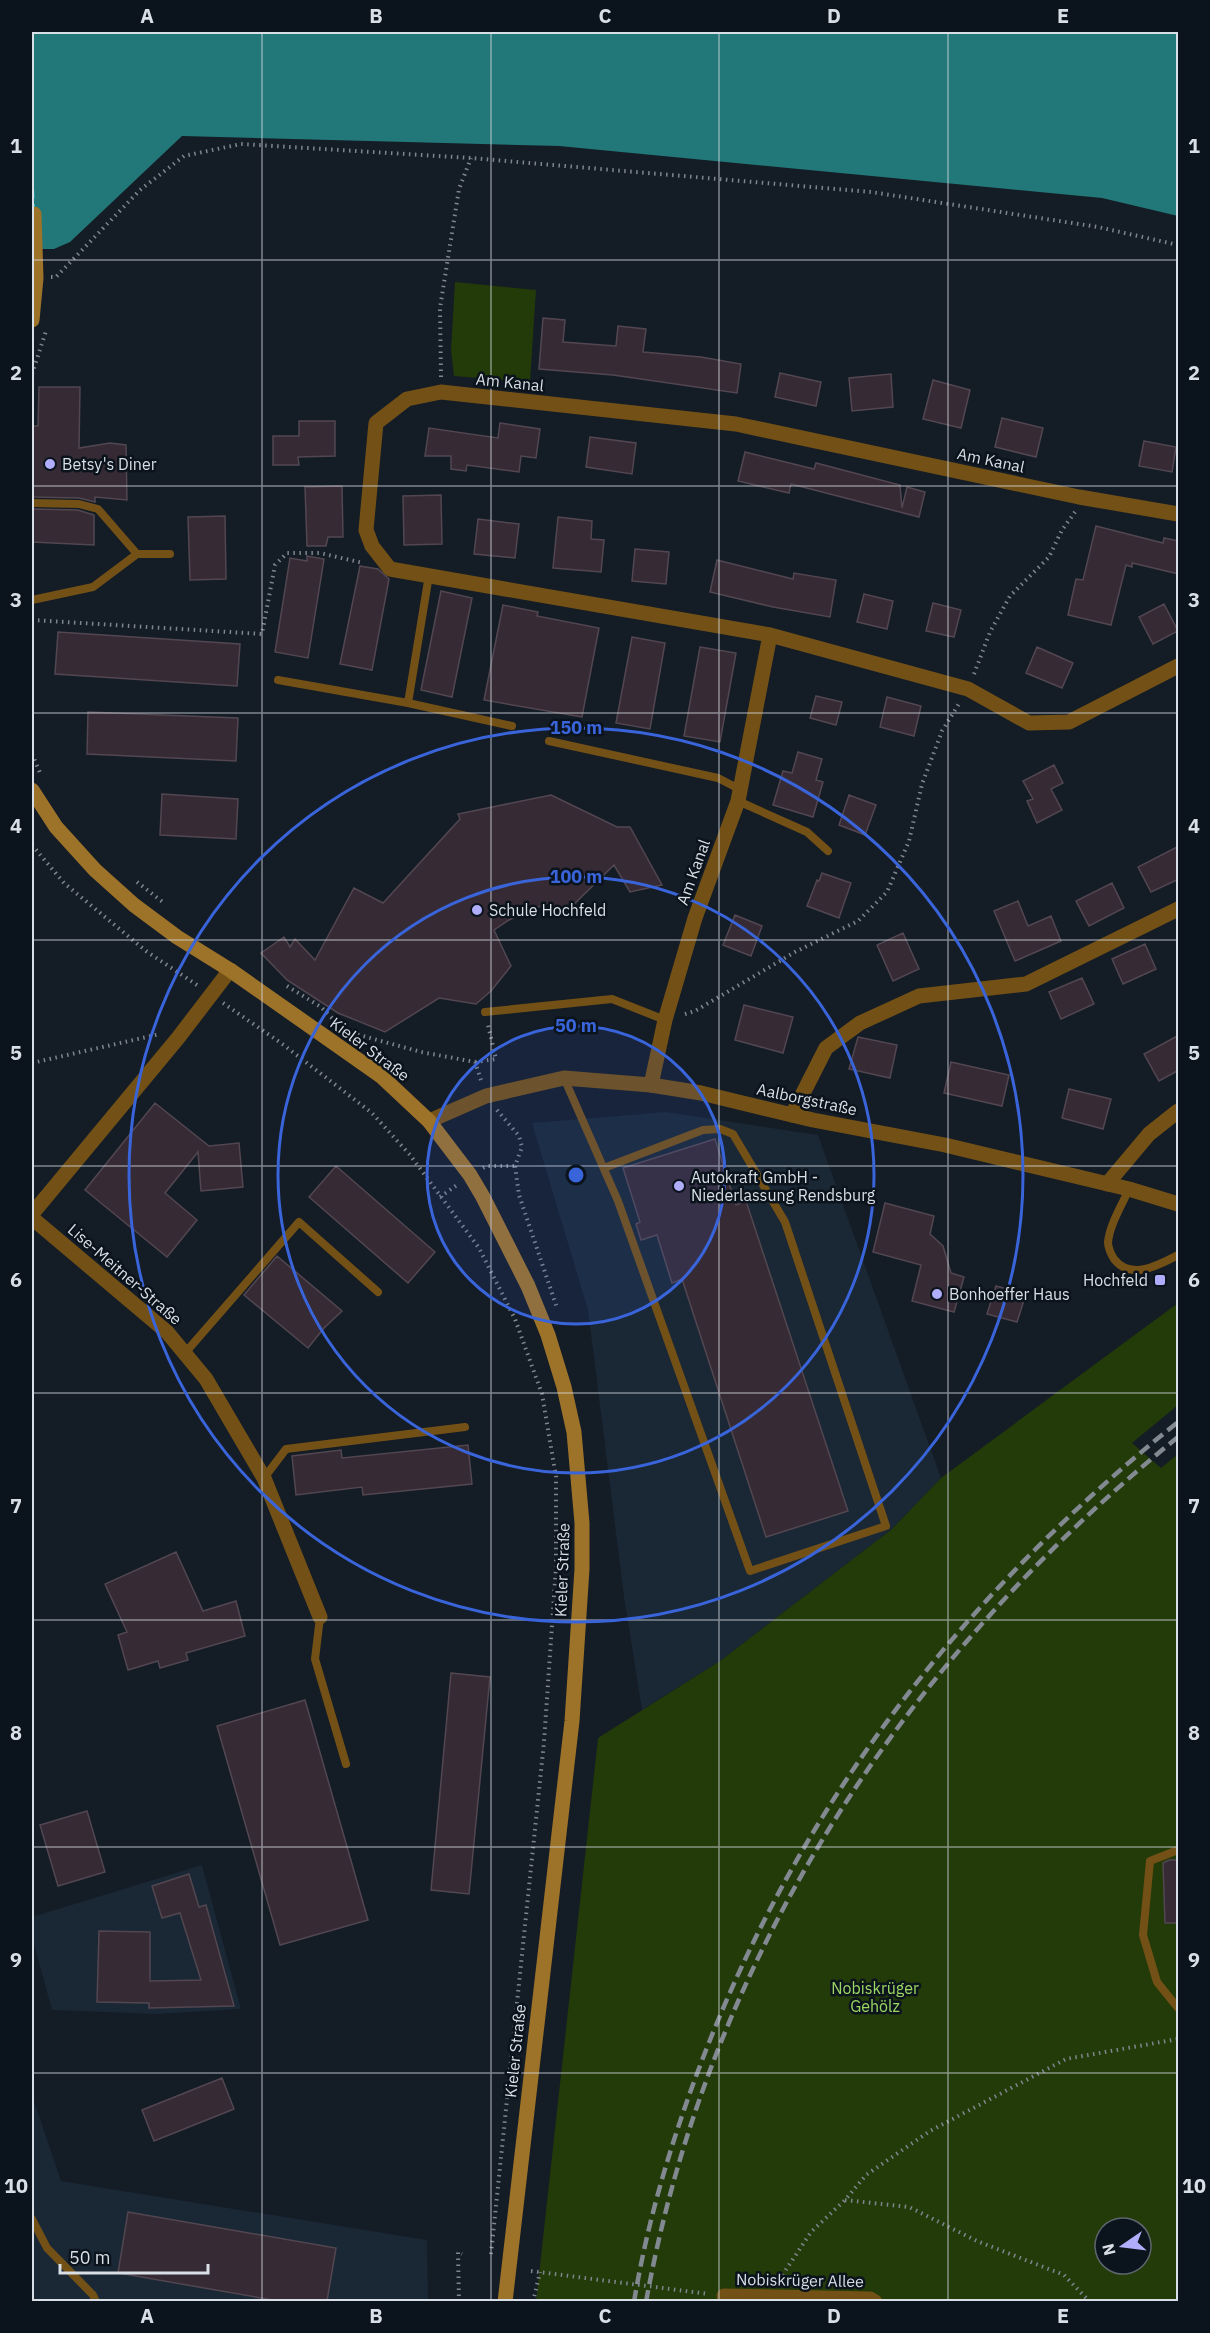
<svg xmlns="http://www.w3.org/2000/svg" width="1210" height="2333" viewBox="0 0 1210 2333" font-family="'IBM Plex Sans',sans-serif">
  <rect width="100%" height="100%" fill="#141c26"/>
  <path fill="#1a2735" d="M666 1112 818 1135 941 1478 892 1529 720 1661 642 1710 624 1597 588 1310 532 1123Z
    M202 1865 241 2009 156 2014 52 2010 32 1937V1917Z
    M32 2095 61 2181 427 2240 428 2301H32Z"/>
  <path fill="#233a09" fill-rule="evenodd" d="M455 282 536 290 530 382 454 376 451 350Z
    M1178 1303V1405L1132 1443 1161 1468 1178 1454V2301L536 2302 598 1738 720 1661 892 1529 941 1478ZM1105 2228H1141V2264H1105Z"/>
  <path fill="#227778" d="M32 32H1178V216L1102 198 559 146 182 136 70 242 54 249H32Z"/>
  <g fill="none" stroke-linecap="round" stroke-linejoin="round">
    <path stroke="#35d9dc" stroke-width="1.5" stroke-dasharray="8 6" stroke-linecap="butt" d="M32 148 34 207"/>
  </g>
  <path fill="#362b34" stroke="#524751" stroke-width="1.5" d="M543 318 565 320 563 342 616 346 618 326 646 329 643 352 701 357 741 364 737 393 613 375 539 369Z
    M780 373 821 382 816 406 775 397Z
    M891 374 893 407 852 411 849 378Z
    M933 380 970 390 961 428 923 419Z
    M39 387H80L79 448 110 443 126 445 127 500 95 497V502L79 498 32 497V426H38Z
    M1002 418 1043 428 1036 457 995 447Z
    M299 421H335V456L298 457 299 465H273V436H299Z
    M500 423 540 429 536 458 521 456 519 472 467 465 466 471 451 469V456H425L429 428 498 438Z
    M590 437 636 443 632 474 586 467Z
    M1144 441 1176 447 1172 472 1139 466Z
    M745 452 814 469 816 463 900 485 902 508 907 487 925 492 919 517 791 484 789 493 738 481Z
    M342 486 343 537H328L326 546H307L305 487Z
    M441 495 442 544 404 545 403 496Z
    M32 509 78 510 94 515V545L32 542Z
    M225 516 226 579 190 580 188 517Z
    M558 517 592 521 591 539 604 540 601 572 553 568Z
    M478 519 519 524 515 558 474 554Z
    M1096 526 1163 543 1164 538 1179 541V574L1132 563V567L1126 565 1111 625 1068 615 1076 579 1083 580Z
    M635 549 669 552 666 584 632 581Z
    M307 556 324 559 308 658 275 652 290 558 307 561Z
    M717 560 793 579 794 573 836 580 830 617 773 607 710 592Z
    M360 566 378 569 389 579 372 670 340 664Z
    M441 591 472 598 452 697 421 690Z
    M864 594 893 601 887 629 857 622Z
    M933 603 961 610 954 637 926 631Z
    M1164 604 1178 631 1153 644 1139 617Z
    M503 605 538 612 537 616 599 628 582 717 484 700Z
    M58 632 240 644 237 686 55 674Z
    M632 637 665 643 650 729 616 723Z
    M700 647 736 653 720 742 684 736Z
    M1037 647 1073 663 1062 688 1026 673Z
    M816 696 842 702 836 725 810 718Z
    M887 697 921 706 914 736 880 727Z
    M88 712 238 718 236 761 87 754Z
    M798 752 822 759 816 780 823 782 813 817 773 805 783 771 792 773Z
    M1054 765 1063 783 1051 789 1062 810 1037 823 1027 801 1033 799 1023 781Z
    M162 794 238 799 236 839 160 835Z
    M551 795 617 827H630L662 885 630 892 614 865 564 914 547 903 509 920 494 930 511 966 491 991 476 1004 439 998 385 1032 338 1013 287 980 261 953 284 937 290 947 295 939 315 960 354 888 383 903 460 819 458 814Z
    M849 795 876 805 865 835 839 825Z
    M1179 846V879L1151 892 1138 867Z
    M822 873 851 883 839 918 807 906 817 880 819 881Z
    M1112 883 1124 908 1089 926 1076 901Z
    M1018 901 1028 926 1051 916 1061 941 1015 961 994 911Z
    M735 915 762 926 751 956 723 945Z
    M903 933 919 969 893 981 877 945Z
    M1145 944 1156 969 1123 984 1112 959Z
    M1082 978 1094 1004 1061 1019 1049 992Z
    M744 1005 793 1017 783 1053 735 1040Z
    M1179 1035V1070L1159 1081 1144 1054Z
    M858 1037 897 1045 890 1078 849 1069Z
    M951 1062 1009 1075 1002 1106 944 1093Z
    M1069 1089 1111 1099 1103 1129 1062 1118Z
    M155 1103 209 1146 239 1143 243 1187 201 1191 198 1152 165 1193 197 1220 167 1257 85 1190Z
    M715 1139 736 1205 746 1201 848 1511 766 1537 682 1279 672 1283 657 1235 641 1240 636 1224 640 1222 623 1168Z
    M336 1166 435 1252 408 1283 309 1197Z
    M885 1203 934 1216 930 1234 943 1246 951 1273 964 1277 954 1312 912 1301 921 1265 873 1252Z
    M277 1256 342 1311 324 1328 308 1348 244 1295Z
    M996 1286 1026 1294 1017 1322 987 1314Z
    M468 1445 472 1484 363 1495 362 1487 296 1495 292 1456 341 1450 342 1458Z
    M176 1552 203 1611 236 1601 245 1636 186 1653 188 1660 160 1668 158 1661 128 1670 118 1635 127 1632 105 1584Z
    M451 1673 490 1677 469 1894 431 1890Z
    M305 1700 368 1920 280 1945 217 1726Z
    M87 1811 105 1872 58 1886 40 1825Z
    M1169 1860H1179V1923H1165L1163 1863Z
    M189 1874 199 1907 206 1905 234 2006 149 2008V2003L97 2002 99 1931 150 1932V1981L201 1980 180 1913 162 1918 152 1886Z
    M222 2078 234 2109 154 2141 142 2110Z
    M128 2212 336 2248 327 2301H279L118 2273Z"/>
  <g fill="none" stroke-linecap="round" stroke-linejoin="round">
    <path stroke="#7f868e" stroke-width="4" stroke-dasharray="1.5 4.5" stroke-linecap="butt" d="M51 277H56L140 190 184 156 241 144 471 158 871 192 1098 227 1178 245
      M32 374 46 331
      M441 377 440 308 459 189 471 158
      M32 620 262 634 275 565 287 553H320L363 563
      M974 674 990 632 1010 596 1049 557 1062 530 1075 512
      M32 754 41 775
      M32 845 64 883 146 951 197 985
      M137 882 164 903
      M287 986 321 1007 336 1022
      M223 1003 281 1043 372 1113 410 1155 479 1248 515 1319 542 1394 556 1477V1567L544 1742 491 2254
      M685 1014 695 1011 795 952 858 921 887 892 909 841 922 784 942 731 960 702
      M352 1033 421 1052 475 1062 481 1080
      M475 1062 496 1059 488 1025
      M32 1063 160 1034
      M497 1110 519 1136 522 1147 515 1166 519 1195 557 1308
      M483 1168 487 1166H515
      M440 1197 457 1185
      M845 2200 909 2207 977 2241 1064 2275 1090 2302
      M531 2271 709 2294
      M779 2280 811 2232 845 2200 866 2175 930 2131 1066 2059 1178 2039
      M459 2302 458 2252 462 2254
      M533 2302 540 2272"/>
    <path stroke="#735116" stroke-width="8" d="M32 503 79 504 98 509 137 554
      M32 600 93 587 137 554H170
      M278 680 408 703 512 726
      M408 703 429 575
      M549 741 718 778 741 790
      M738 801 807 832 828 851
      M485 1012 612 999 665 1020
      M564 1078 618 1201 750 1571 886 1526 785 1222 733 1134 720 1129 703 1130 604 1168
      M1129 1189C1122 1205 1110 1224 1108 1242 1108 1248 1111 1254 1114 1259 1131 1281 1159 1265 1178 1255
      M185 1353 299 1222 378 1292
      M264 1478 286 1449 465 1427
      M320 1617 315 1659 346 1764
      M1178 1850 1150 1861 1143 1935 1157 1982 1178 2008
      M32 2219 47 2248 93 2295 96 2302"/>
    <path stroke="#735116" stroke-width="15" d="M1178 514 1079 497 736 424 441 392 407 399 376 423 366 530 372 546 390 569 770 635 968 689 1029 723 1069 722 1178 666
      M651 1085 665 1020 695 918 738 801 770 635
      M792 1115 826 1048 860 1023 919 996 1026 984 1178 909
      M1107 1184 1149 1134 1178 1111
      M32 1214 178 1038 230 970
      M32 1218 167 1332 206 1379 264 1478 320 1617
      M724 2296 870 2299 875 2302"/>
    <path stroke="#735116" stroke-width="15" d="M429 1121 486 1096 564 1078 651 1085 701 1093 813 1120 945 1145 1129 1189 1178 1204"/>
    <path stroke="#9d7229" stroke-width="15" d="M32 320 36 278 34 214
      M32 790 56 827 95 870 134 905 177 937 230 970 381 1076 429 1121 470 1175 483 1197 528 1286 548 1335 564 1387 574 1432 582 1523V1569L572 1721 505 2302"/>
    <path stroke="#828991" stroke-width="4.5" stroke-dasharray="12 6" stroke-linecap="butt" d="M634 2302C647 2223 670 2146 698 2071 796 1809 960 1596 1178 1422
      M646 2302C709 1954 906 1657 1178 1437"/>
  </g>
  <path fill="none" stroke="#d9dfe6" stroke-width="1.5" stroke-opacity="0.55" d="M262 32V2302M491 32V2302M719 32V2302M948 32V2302M32 260H1178M32 486H1178M32 713H1178M32 940H1178M32 1166H1178M32 1393H1178M32 1620H1178M32 1847H1178M32 2073H1178"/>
  <circle cx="576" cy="1175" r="149" fill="#3964da" fill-opacity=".12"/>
  <g fill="none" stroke="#3964da" stroke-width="3">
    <circle cx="576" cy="1175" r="149"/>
    <circle cx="576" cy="1175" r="298"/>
    <circle cx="576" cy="1175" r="447"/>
  </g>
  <g fill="#b0aefa" stroke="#0b131c" stroke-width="2">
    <circle cx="50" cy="464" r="6"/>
    <circle cx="477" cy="910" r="6"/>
    <circle cx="679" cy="1186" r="6"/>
    <rect x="1154" y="1274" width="12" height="12" rx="3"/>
    <circle cx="937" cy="1294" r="6"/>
  </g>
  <g text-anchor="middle" stroke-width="5" stroke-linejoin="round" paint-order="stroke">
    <g font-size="16" fill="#d9dfe6" stroke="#0b131c">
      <text transform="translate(510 382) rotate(6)" y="6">Am Kanal</text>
      <text transform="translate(991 460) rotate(12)" y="6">Am Kanal</text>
      <text transform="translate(693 872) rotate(-70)" y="6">Am Kanal</text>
      <text transform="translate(370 1049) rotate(37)" y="6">Kieler Straße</text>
      <text transform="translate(807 1099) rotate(12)" y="6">Aalborgstraße</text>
      <text transform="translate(125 1274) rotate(41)" y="6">Lise-Meitner-Straße</text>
      <text transform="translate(562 1570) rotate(-88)" y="6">Kieler Straße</text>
      <text transform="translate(515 2051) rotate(-84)" y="6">Kieler Straße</text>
      <text transform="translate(800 2280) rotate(1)" y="6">Nobiskrüger Allee</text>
    </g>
    <g font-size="16" fill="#d9dfe6" stroke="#0b131c" text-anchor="start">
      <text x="62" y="470">Betsy's Diner</text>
      <text x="489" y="916">Schule Hochfeld</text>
      <text x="691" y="1183">Autokraft GmbH -<tspan x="691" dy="18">Niederlassung Rendsburg</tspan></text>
      <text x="1148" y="1286" text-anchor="end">Hochfeld</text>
      <text x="949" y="1300">Bonhoeffer Haus</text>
    </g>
    <g font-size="16" fill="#9cd763" stroke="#0b131c">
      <text x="875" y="1994">Nobiskrüger<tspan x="875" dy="18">Gehölz</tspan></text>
    </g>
  </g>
  <circle cx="576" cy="1175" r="9" fill="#3964da" stroke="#0b131c" stroke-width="3"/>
  <g font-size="18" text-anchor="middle" font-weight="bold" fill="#3964da" stroke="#0b131c" stroke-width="5" stroke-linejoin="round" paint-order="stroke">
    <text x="576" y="734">150 m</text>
    <text x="576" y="883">100 m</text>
    <text x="576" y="1032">50 m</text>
  </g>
  <rect width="1210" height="2333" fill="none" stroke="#0b131c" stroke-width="66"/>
  <g transform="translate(1123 2246) rotate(256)"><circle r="28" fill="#0b131c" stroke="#5d656d" stroke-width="1.5"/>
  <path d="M0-4.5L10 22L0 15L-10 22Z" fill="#b0aefa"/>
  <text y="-9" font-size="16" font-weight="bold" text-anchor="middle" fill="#d9dfe6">N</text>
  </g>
  <path d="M60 2264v9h148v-9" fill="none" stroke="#d9dfe6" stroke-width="3"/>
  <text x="69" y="2264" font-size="18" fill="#d9dfe6" stroke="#0b131c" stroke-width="4.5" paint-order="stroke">50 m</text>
  <rect x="33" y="33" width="1144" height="2267" fill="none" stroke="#d9dfe6" stroke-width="2"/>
  <g font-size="20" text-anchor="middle" font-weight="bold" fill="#d9dfe6">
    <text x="147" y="23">A</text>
    <text x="376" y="23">B</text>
    <text x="605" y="23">C</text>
    <text x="834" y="23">D</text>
    <text x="1063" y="23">E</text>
    <text x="16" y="153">1</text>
    <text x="1194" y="153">1</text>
    <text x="16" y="380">2</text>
    <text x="1194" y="380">2</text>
    <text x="16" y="607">3</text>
    <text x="1194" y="607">3</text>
    <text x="16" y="833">4</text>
    <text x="1194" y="833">4</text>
    <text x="16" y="1060">5</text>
    <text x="1194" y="1060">5</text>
    <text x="16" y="1287">6</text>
    <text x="1194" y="1287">6</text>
    <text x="16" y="1513">7</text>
    <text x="1194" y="1513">7</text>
    <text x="16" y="1740">8</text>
    <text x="1194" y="1740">8</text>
    <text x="16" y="1967">9</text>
    <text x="1194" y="1967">9</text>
    <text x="16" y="2193">10</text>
    <text x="1194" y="2193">10</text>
    <text x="147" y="2323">A</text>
    <text x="376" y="2323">B</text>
    <text x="605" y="2323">C</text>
    <text x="834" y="2323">D</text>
    <text x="1063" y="2323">E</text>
  </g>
</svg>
